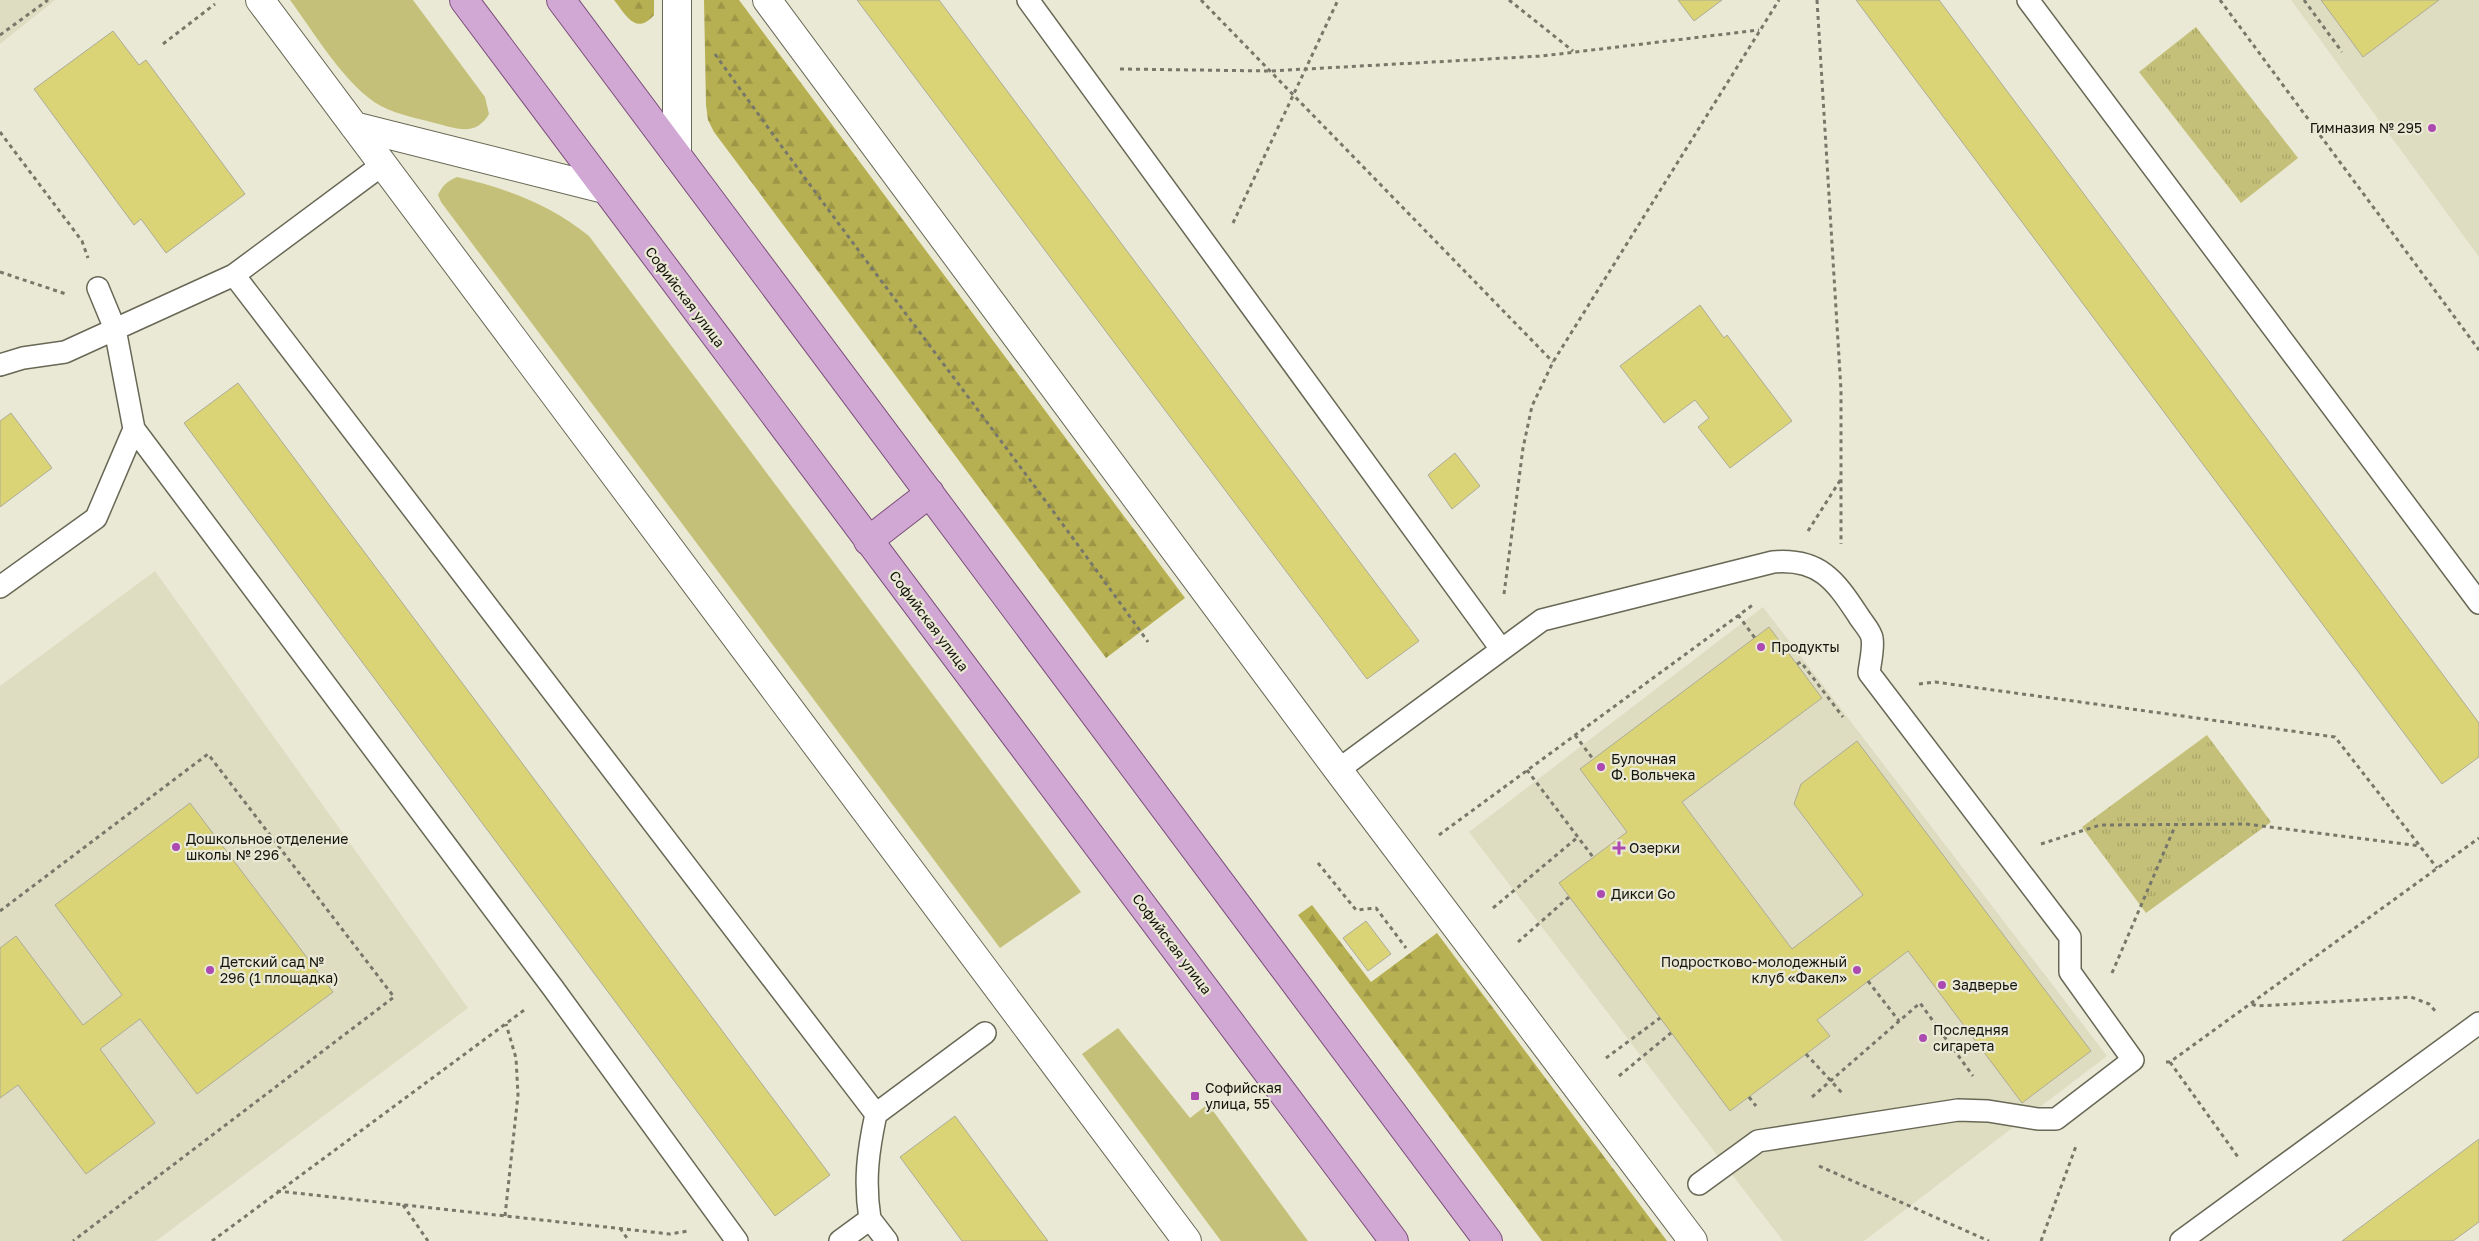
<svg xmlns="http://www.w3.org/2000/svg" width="2479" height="1241" viewBox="0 0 2479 1241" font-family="'Golos Text',sans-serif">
  <defs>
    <pattern id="forest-firs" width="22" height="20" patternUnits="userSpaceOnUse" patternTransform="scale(1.25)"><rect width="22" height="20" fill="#b7b052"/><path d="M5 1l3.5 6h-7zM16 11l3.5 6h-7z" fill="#9c9646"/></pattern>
    <pattern id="park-tufts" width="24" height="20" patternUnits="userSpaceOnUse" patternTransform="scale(1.25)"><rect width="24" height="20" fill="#c5c079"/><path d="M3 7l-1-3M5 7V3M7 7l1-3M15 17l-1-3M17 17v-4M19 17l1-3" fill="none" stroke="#a8a467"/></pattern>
  </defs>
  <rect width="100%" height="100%" fill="#eae9d5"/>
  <path fill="#dedcc1" d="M0 0H55L0 44Z
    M2291 0H2479V257Z
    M155 571 468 1008 156 1241H0V686Z
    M1763 607 2107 1056 1864 1241H1783L1469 832Z"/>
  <path fill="#c5c079" d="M290 0H413L485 97 489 114C477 135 459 130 439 124 420 119 398 115 381 106 347 88 313 31 290 0Z
    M457 177C505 188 550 204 589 236L1081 892 1000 948 441 202 438 195C443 185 446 182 457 177Z
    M1118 1028 1190 1118 1208 1104 1308 1241H1221L1082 1054Z"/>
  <path fill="url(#forest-firs)" d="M614 0H654V15C636 36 626 15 614 0Z
    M704 0H739L1185 598 1106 658 714 132 708 120 706 105Z
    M1312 905 1371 982 1437 933 1667 1241H1542L1298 915Z"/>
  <path fill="url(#park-tufts)" d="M2196 27 2298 158 2241 203 2139 72Z
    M2207 735 2271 822 2146 913 2082 827Z"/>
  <path fill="#dbd477" stroke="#acab98" d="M857 0H939L1419 641 1367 679Z
    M1678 0H1722L1694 21Z
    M1856 0H1939L2479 723V757L2442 784Z
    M2321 0H2439L2363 57Z
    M113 31 139 65 146 60 245 194 166 253 141 219 134 225 34 89Z
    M1700 305 1724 338 1727 335 1792 421 1730 468 1698 427 1709 418 1695 400 1664 423 1620 366Z
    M238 383 830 1175 775 1216 184 423Z
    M11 413 52 468 0 507V421Z
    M1455 453 1480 486 1452 509 1428 475Z
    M1769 627 1822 698 1682 802 1792 949 1863 895 1794 804 1801 784 1857 741 2091 1051 2022 1103 1908 951 1817 1020 1830 1036 1730 1111 1559 883 1627 832 1580 769Z
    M190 803 333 992 197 1094 140 1019 100 1049 155 1123 86 1174 18 1085 0 1098V948L16 936 83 1025 122 995 55 905Z
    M1366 921 1391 954 1368 971 1343 938Z
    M955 1116 1006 1185 1048 1241H962L900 1157Z
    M2479 1139V1222L2453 1241H2342Z"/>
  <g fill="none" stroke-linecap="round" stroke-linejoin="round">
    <g stroke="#686856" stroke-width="24">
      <path id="service" d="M1028 0 1501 649
        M2028 0 2479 603
        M234 275 876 1114
        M0 365 23 358 65 352 234 275 382 165
        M134 429 553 988 737 1241
        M0 587 96 518 134 429 115 329 98 288
        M1338 770 1542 620 1773 562C1819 558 1835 580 1858 615 1862 622 1871 631 1872 638 1874 648 1870 663 1869 673L2070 937V972L2133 1060 2056 1119H2038L1988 1111 1958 1110 1758 1141 1699 1184
        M870 1219C864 1181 868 1151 876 1114L985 1033
        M840 1241 870 1219 887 1241
        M2181 1241 2479 1023"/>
    </g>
    <g stroke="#686856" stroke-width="30">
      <path id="minor" d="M260 0 1187 1241
        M677 0V155
        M767 0 1338 770 1693 1241
        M354 126 604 189"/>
    </g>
    <g stroke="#7b4e7b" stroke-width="30">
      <path id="primary" d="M464 0 1394 1241
        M561 0 1488 1241
        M868 541 930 493"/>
    </g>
    <path stroke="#77776a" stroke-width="3" stroke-dasharray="4 4" stroke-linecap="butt" d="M1201 0 1553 362
      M1509 0 1573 51
      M1817 0 1841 390V544
      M2220 0 2479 350
      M2304 0 2342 52
      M0 35 48 0
      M163 44 215 4
      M715 54C856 252 1007 444 1148 642
      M1120 69 1270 71 1542 56 1759 30
      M0 132 82 241 88 258
      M1233 223 1338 0
      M0 272 66 294
      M1808 531 1841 479
      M1504 594 1523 448 1532 406 1553 362 1779 0
      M1738 615 1755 638
      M1797 664 1801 662 1843 717
      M1919 684 1935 682 2335 737 2437 868
      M1575 735 1593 759
      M1527 770 1593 857
      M1439 835 1754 604
      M2041 844 2100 825 2246 824 2420 846
      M1318 863 1356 910 1376 908 1406 948
      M1493 908 1578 837
      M0 911 208 754 394 997 73 1241
      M1518 942 1569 897
      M2112 973 2176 824
      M1868 981 1899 1021
      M2252 1004 2257 1006 2411 997 2429 1004 2437 1013
      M1806 1054 1843 1094
      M1606 1058 1660 1018
      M2166 1062H2170L2479 838
      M2170 1062 2238 1157
      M1619 1076 1671 1033
      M1749 1097 1756 1106
      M1812 1097 1920 1003 1973 1076
      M1819 1166 1989 1241
      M277 1191 670 1234 688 1231
      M403 1205 428 1241
      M505 1216 518 1095 516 1058 506 1024
      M620 1228 629 1241
      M212 1241 527 1008
      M2041 1241 2076 1146"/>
    <use href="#service" stroke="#fff" stroke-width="21"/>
    <use href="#minor" stroke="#fff" stroke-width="28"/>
    <use href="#primary" stroke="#d1a8d3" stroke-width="28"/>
  </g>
  <g fill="#ab4ab1" stroke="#eae9d5" stroke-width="2">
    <circle cx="2432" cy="128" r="5"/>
    <circle cx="1761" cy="647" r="5"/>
    <circle cx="1601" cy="767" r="5"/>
    <circle cx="176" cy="847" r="5"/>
    <path d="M1616.5 840.5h5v5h5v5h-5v5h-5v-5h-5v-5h5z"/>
    <circle cx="1601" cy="894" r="5"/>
    <circle cx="210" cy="970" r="5"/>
    <circle cx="1857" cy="970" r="5"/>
    <circle cx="1942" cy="985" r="5"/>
    <circle cx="1923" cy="1038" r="5"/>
    <rect x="1190" y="1091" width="10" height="10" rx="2.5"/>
  </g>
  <g text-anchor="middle" stroke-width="4.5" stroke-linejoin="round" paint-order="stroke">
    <g font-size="14" fill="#14140d" stroke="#eae9d5" text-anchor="start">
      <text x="2422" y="133" text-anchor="end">Гимназия № 295</text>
      <text x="1771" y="652">Продукты</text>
      <text x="1611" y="764">Булочная<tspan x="1611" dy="16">Ф. Вольчека</tspan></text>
      <text x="186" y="844">Дошкольное отделение<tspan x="186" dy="16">школы № 296</tspan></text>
      <text x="1629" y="853">Озерки</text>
      <text x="1611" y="899">Дикси Go</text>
      <text x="220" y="967">Детский сад №<tspan x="220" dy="16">296 (1 площадка)</tspan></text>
      <text x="1847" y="967" text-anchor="end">Подростково-молодежный<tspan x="1847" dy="16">клуб «Факел»</tspan></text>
      <text x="1952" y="990">Задверье</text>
      <text x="1933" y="1035">Последняя<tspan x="1933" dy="16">сигарета</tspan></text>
      <text x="1205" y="1093">Софийская<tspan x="1205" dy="16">улица, 55</tspan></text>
    </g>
    <g font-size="14" fill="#14140d" stroke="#eae9d5">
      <text transform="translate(685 297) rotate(53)" y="5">Софийская улица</text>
      <text transform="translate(929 621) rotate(53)" y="5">Софийская улица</text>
      <text transform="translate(1172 944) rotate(53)" y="5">Софийская улица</text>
    </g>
  </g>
</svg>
